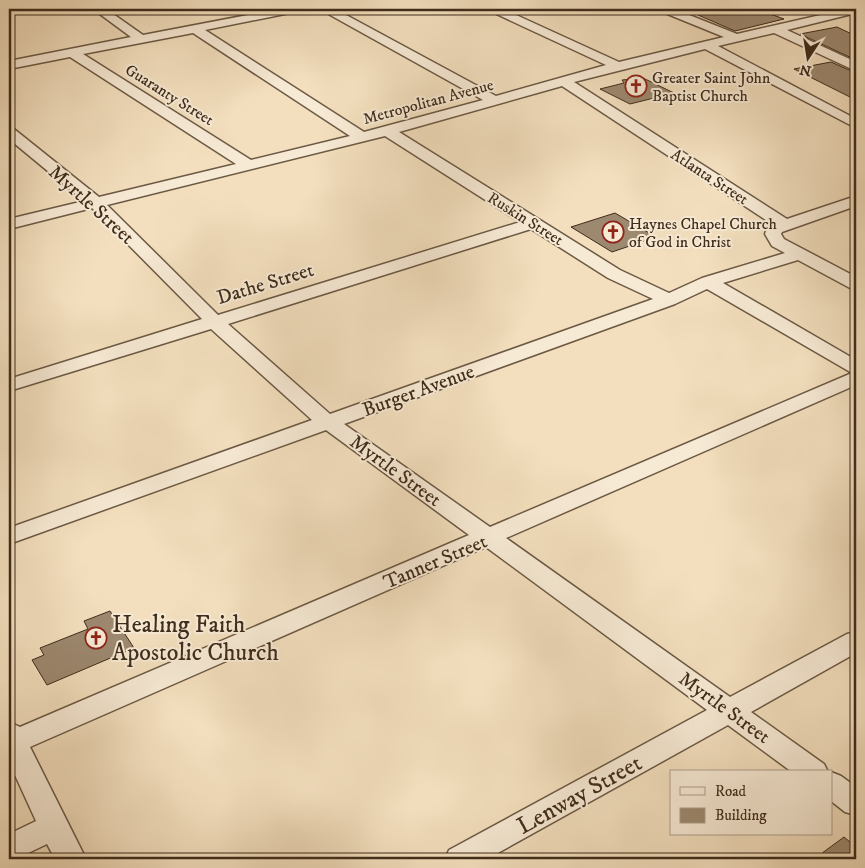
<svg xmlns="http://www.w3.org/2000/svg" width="865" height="868" viewBox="0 0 865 868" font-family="'IM FELL DW Pica',serif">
  <rect width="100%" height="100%" fill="#f3dfbe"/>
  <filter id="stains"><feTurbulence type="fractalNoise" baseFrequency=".004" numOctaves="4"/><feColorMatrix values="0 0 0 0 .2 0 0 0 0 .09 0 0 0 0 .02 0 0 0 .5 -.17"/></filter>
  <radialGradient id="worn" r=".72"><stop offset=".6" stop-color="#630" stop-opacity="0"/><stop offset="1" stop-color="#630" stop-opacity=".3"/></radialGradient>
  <path fill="#9d8970" stroke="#3f2c1b" d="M728 9H757L784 19 735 31 698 15Z
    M837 27 856 36V60L800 34Z
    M831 62 856 73V100L794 69Z
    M643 78 674 93 630 104 600 89 624 83 622 80Z
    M615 213 656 237 612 252 571 227Z
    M110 611 134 648 47 685 32 660 44 655 40 648 88 629 84 621Z
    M844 837 856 847V859H814Z"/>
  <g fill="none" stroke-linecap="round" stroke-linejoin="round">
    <g stroke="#6c5944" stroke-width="3">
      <path id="minor" d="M93 9H106L143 35 279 9H301L295 12 205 30 364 132 483 100 323 11 321 9H335L496 96 606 65 490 11 488 9H503L619 62 724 37 660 11 658 9H674L737 34 847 9H856V13L787 30 856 62V71L774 33 718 46 856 119V128L705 49 574 82 787 219 856 196V206L782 232 781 234 784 239 856 277V289L850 288 798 260 723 283 856 360V385L506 538 730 697 847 634 856 632V653L751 712 824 764 828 772H792L728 725 487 859H445L449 850 707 710 486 547 30 747 86 859H55L47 844 20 857 9 859V834L36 821 9 762V722L20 727 469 535 326 430 9 544V528L312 420 211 329 9 391V379L202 319 92 208 9 229V219L84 201 9 139V128L14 129 99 197 236 164 70 57 9 69V61L131 37ZM193 33 350 136 251 160 83 54ZM562 86 772 224 768 225 765 234 772 246 785 253 702 278 669 293 620 270 399 132ZM385 136 520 222 218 315 107 205ZM531 229 608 278 653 299 330 414 228 324ZM707 289 852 373 490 527 344 424 675 304Z
        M831 772 841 776 856 787V815L845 812 831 801Z"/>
    </g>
    <use href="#minor" fill="#f7ead5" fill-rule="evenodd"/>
  </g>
  <defs>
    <g id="church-ring" transform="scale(1.125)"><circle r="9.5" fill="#f7ead5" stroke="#8f2418" stroke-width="1.5"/><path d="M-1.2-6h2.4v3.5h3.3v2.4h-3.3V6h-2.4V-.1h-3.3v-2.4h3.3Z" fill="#8f2418"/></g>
  </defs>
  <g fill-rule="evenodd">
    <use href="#church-ring" x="636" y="86"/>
    <use href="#church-ring" x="613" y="232"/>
    <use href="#church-ring" x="96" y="638"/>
  </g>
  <g text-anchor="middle" stroke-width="4" stroke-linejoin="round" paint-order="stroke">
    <g font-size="16" fill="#3f2c1b" stroke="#f7ead5" text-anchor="start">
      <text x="652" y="83">Greater Saint John<tspan x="652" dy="18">Baptist Church</tspan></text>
      <text x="629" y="229">Haynes Chapel Church<tspan x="629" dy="18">of God in Christ</tspan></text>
    </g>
    <g font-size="16" fill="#3f2c1b" stroke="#f7ead5">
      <text transform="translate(170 94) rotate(32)" y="6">Guaranty Street</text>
      <text transform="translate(428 101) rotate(-15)" y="6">Metropolitan Avenue</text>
      <text transform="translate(710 176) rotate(33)" y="6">Atlanta Street</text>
      <text transform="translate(526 218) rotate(32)" y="6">Ruskin Street</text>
    </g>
    <g font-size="20" fill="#3f2c1b" stroke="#f7ead5">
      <text transform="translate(92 204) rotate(42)" y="7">Myrtle Street</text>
      <text transform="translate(265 283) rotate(-17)" y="7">Dathe Street</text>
      <text transform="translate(418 390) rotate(-20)" y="7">Burger Avenue</text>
      <text transform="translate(396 470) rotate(36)" y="7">Myrtle Street</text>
      <text transform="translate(435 561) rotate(-23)" y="7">Tanner Street</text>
      <text transform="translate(725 707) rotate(36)" y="7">Myrtle Street</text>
    </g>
    <g font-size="24" fill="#3f2c1b" stroke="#f7ead5" text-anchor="start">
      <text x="112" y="632">Healing Faith<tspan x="112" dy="28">Apostolic Church</tspan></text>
    </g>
    <g font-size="24" fill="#3f2c1b" stroke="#f7ead5">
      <text transform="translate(579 794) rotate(-29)" y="8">Lenway Street</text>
    </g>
  </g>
  <rect width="865" height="868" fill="none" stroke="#f3dfbe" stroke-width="30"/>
  <rect x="10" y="10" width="845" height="848" fill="none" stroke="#3f2c1b" stroke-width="2.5"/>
  <rect x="15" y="15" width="835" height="838" fill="none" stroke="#3f2c1b"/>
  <rect x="670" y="770" width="162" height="65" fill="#f7ead5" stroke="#ad9e8b"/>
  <rect x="680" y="787" width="25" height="8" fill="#f7ead5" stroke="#ad9e8b"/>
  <text x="715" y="796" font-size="15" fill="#3f2c1b">Road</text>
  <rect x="680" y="808" width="25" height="15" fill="#9d8970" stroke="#ad9e8b"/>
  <text x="715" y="820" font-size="15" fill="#3f2c1b">Building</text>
  <g transform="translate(808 58) rotate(192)" stroke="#f7ead5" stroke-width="4" paint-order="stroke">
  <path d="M0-4L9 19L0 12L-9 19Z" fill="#3f2c1b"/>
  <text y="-8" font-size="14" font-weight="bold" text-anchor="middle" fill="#3f2c1b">N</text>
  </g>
  <rect width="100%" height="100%" filter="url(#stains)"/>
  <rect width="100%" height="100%" fill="url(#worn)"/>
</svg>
